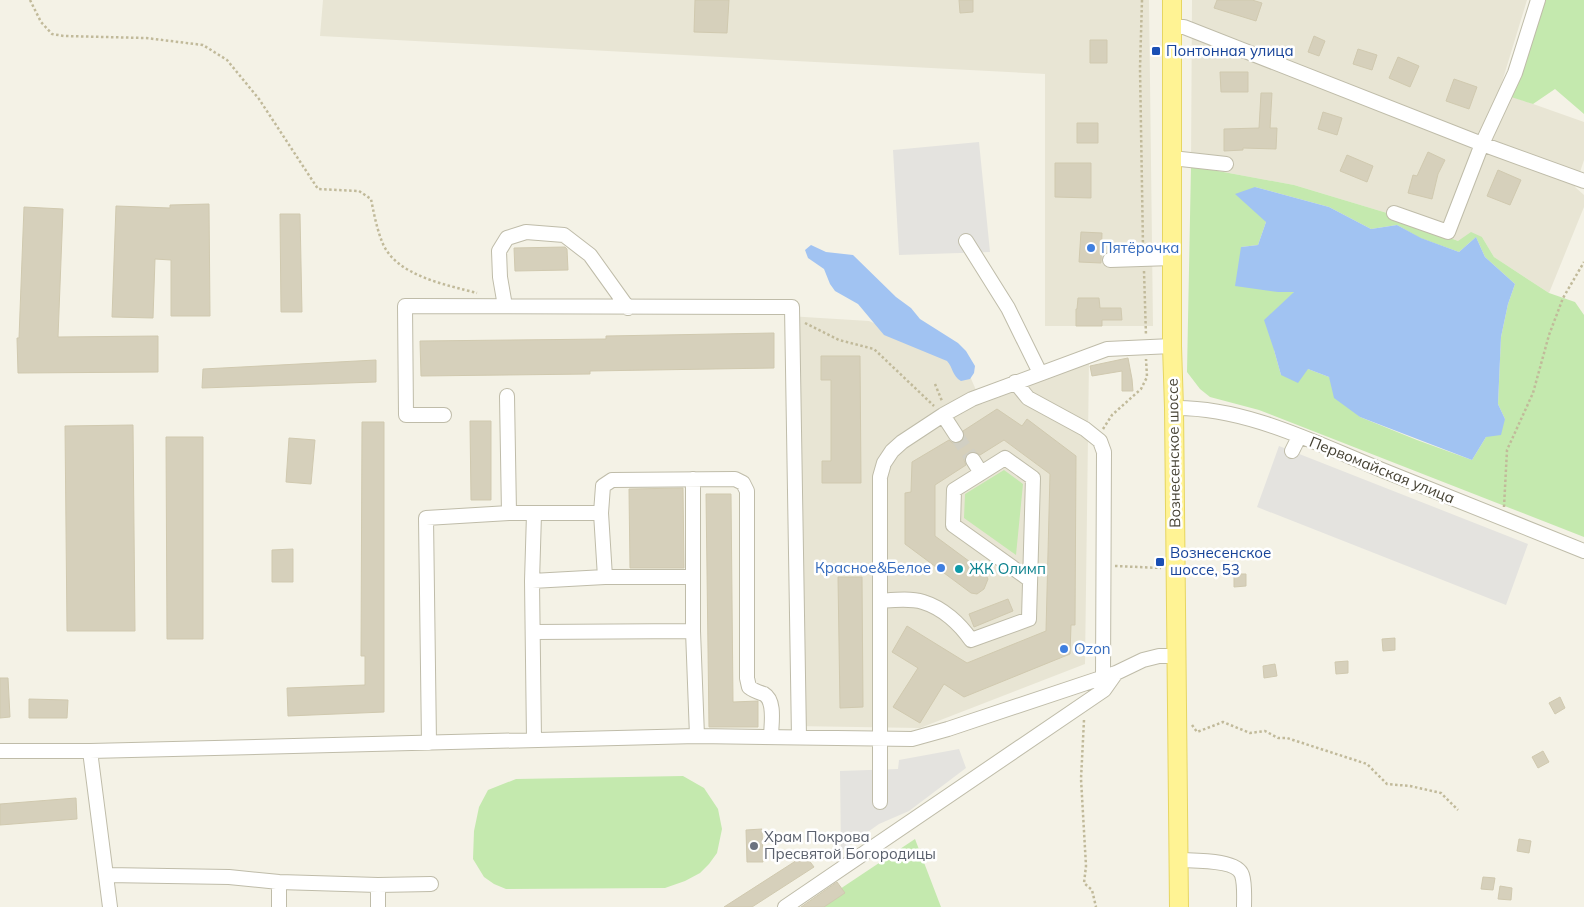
<svg xmlns="http://www.w3.org/2000/svg" width="1584" height="907" font-family="Mulish,sans-serif">
<style>
.residential{fill:#e8e5d4}
.green{fill:#c4e9ae;fill-rule:evenodd}
.parking{fill:#e4e3df}
.water{fill:#a1c3f2}
.building{fill:#d6d0bb;stroke:#d0c9af}
.lines{fill:none;stroke-linecap:round;stroke-linejoin:round}
.minor-tunnel{stroke:#d1cfc3;stroke-width:14;stroke-dasharray:14 7;stroke-linecap:butt}
.minor-casing{stroke:#bfbca9;stroke-width:16}
.major-casing{stroke:#e7d661;stroke-width:20}
.path{stroke:#c1ba9a;stroke-width:2.5;stroke-dasharray:2.5 2.5;stroke-linecap:butt}
.minor{stroke:#fff;stroke-width:14}
.major{stroke:#fff394;stroke-width:18}
.transit-dot{fill:#1a4fb4;stroke:#fff;stroke-width:2}
.shop-dot{fill:#3f7fe0;stroke:#fff;stroke-width:2}
.culture-dot{fill:#0f9aa8;stroke:#fff;stroke-width:2}
.worship-dot{fill:#6b7280;stroke:#fff;stroke-width:2}
.labels{text-anchor:middle;stroke-width:5;stroke-linejoin:round;paint-order:stroke}
.transit-label{font-size:15px;fill:#164399;stroke:#fff;text-anchor:start}
.shop-label{font-size:15px;fill:#366cbe;stroke:#fff;text-anchor:start}
.street-label{font-size:15px;fill:#474335;stroke:#fff}
.culture-label{font-size:15px;fill:#0d838f;stroke:#fff;text-anchor:start}
.worship-label{font-size:15px;fill:#5b616d;stroke:#fff;text-anchor:start}
</style>
<rect width="100%" height="100%" fill="#f4f2e6"/>
<path class="residential" d="M323,0H1149L1153,326H1045V74L320,36Z
M1192,0H1527L1499,92L1584,122V160L1575,187L1584,195V207L1549,293L1494,257L1482,237L1458,241L1387,213L1294,185L1191,166Z
M788,316L869,321L951,356L969,374L982,404L1089,361L1085,664L920,728L793,726Z"/>
<path class="green" d="M1546,0H1584V114L1555,89L1533,104L1511,97Z
M1191,166L1294,185L1387,213L1458,241L1471,232L1482,237L1494,257L1549,293L1575,302L1584,315V537L1259,410L1210,397L1200,389L1187,372ZM1255,187L1329,207L1371,229L1397,225L1420,238L1459,252L1476,237L1485,257L1515,284L1508,304L1501,337L1498,404L1505,419L1486,437L1472,460L1417,440L1360,417L1329,377L1308,369L1281,375L1274,350L1294,292H1278L1241,247L1258,245L1266,222Z
M1004,470L1023,484L1016,555L964,518L965,494Z
M683,776L704,788L718,809L722,829L717,853L709,864L700,873L685,881L665,888L506,889L494,884L484,877L473,859L474,831L479,807L488,790L516,779Z
M915,839L941,907H813Z"/>
<path class="parking" d="M979,142L990,252L899,255L893,150Z
M1279,446L1528,544L1506,605L1257,507Z
M959,749L966,768L909,811L879,824L841,851L840,771L898,769L899,760Z"/>
<path class="water" d="M1255,187L1329,207L1371,229L1397,225L1421,238L1459,252L1476,237L1485,257L1515,284L1508,304L1501,337L1498,404L1505,419L1501,435L1486,437L1472,460L1360,417L1334,398L1329,377L1308,369L1298,383L1281,375L1274,350L1264,320L1294,292H1278L1235,286L1241,247L1258,245L1266,222L1235,194Z
M811,245L826,252L853,255L896,297L911,308L920,319L958,343L966,351L975,366L974,373L970,379L961,381C952,376 953,367 947,361L884,335L858,304L835,291L830,284L824,269L808,258L805,250Z"/>
<path class="building" d="M695,0H729L727,33L694,32Z
M959,0H973V12L960,13Z
M1217,0H1252L1262,3L1256,21L1214,8Z
M1314,36L1325,41L1319,56L1308,52Z
M1090,40H1107V63H1090Z
M1358,49L1377,55L1372,70L1353,64Z
M1398,57L1419,66L1410,87L1389,78Z
M1220,72H1248V92H1221Z
M1454,79L1477,87L1469,109L1446,101Z
M1261,93H1272L1270,128H1277L1276,149L1243,148V150L1224,151V129L1259,128Z
M1323,112L1342,118L1337,135L1318,129Z
M1077,123H1098V143H1077Z
M1428,152L1445,160L1438,174L1432,199L1408,193L1413,175L1417,176Z
M1347,155L1373,166L1367,182L1340,171Z
M1055,163H1091V198L1055,197Z
M1498,170L1521,180L1510,205L1487,196Z
M209,204L210,316H171V260L155,259L153,318L112,317L116,206L170,208V205Z
M24,207L63,209L58,337L158,336V372L18,373L17,338H19Z
M280,214H300L302,312H281Z
M1081,232L1102,233L1101,263L1079,262Z
M565,247L567,249L568,270L515,271L514,248Z
M1078,298H1099L1100,308H1121L1122,320H1102V326H1076V309H1077Z
M774,333V368L590,371V374L421,376L420,341L606,339V336Z
M821,356H860L861,483H822V461H831V380H821Z
M1123,359L1128,358L1132,379L1133,391H1122V371L1092,376L1090,366Z
M376,360V382L202,388L203,369Z
M997,409L1022,426L1027,419L1076,456L1075,625H1071L1070,654L964,697L944,684L920,723L893,707L918,668L892,652L907,626L967,663L1046,631L1050,474L1004,440L980,455L973,451L968,453L964,460L966,465L935,485V536L985,573L988,579L984,589L977,594L971,593L905,544V493L911,492L912,462L949,440L952,443H960L964,439L963,431Z
M470,421H491V500H471Z
M362,422H384V712L288,716L287,688L365,685V656H361Z
M133,425L135,631H67L65,426Z
M166,437H203V639H167Z
M289,438L315,440L311,484L286,482Z
M683,488L684,568H630L629,489Z
M706,494H731L733,702L758,701V727H709Z
M293,549V582H272V550Z
M1234,574H1246V586L1234,587Z
M838,577H862L863,707L840,708Z
M1008,599L1013,611L974,627L969,614Z
M1395,638V650L1383,651L1382,639Z
M1348,661V673L1336,674L1335,662Z
M1275,664L1277,676L1264,678L1263,666Z
M0,678H8L10,717L0,718Z
M1560,697L1565,708L1555,714L1549,703Z
M29,699L68,700L67,718H29Z
M1543,751L1549,762L1538,768L1532,757Z
M76,798L77,819L0,825V804Z
M762,829L763,862H747L746,830Z
M1519,839L1531,841L1529,853L1517,851Z
M805,855L814,867L752,907H724Z
M1483,877L1495,878L1493,890L1481,889Z
M837,882L845,893L824,907H801Z
M1500,886L1512,888L1511,900L1498,899Z"/>
<g class="lines">
<path class="minor-tunnel" d="M956,435L973,460"/>
<g class="minor-casing">
<path id="minor" d="M1173,27H1184L1482,144L1584,181
M1172,158L1226,164
M1394,213L1448,232L1482,144L1515,73L1538,0
M966,241L1008,308L1040,373
M1110,260L1172,258
M505,306L500,277L499,251L507,238L526,232L564,235L590,255L628,308
M1015,382L1028,398L1085,429L1100,441L1104,452L1103,677
M507,396L509,513
M1174,408C1245,407 1313,442 1377,468C1446,496 1515,524 1584,551
M444,415H406L405,306L792,307L799,737
M943,415L956,435
M1292,451L1299,437
M973,460L981,473
M693,479V631L697,736
M534,514L532,581L534,740
M605,577L601,513L603,486L612,480L735,479L743,483L747,491V678L749,687C754,691 758,692 764,694C776,701 771,725 771,737
M532,581L605,577H693
M880,601C894,600 910,598 923,602C943,608 960,624 971,640L1029,619L1033,478L1005,458L954,490L953,525L1030,580
M534,632L693,631
M429,743L426,518L509,513H601
M0,751H90L697,736L912,739L948,729L1116,673L1143,660L1159,656H1177
M90,751L110,907
M880,802V477L884,463L892,451L902,442L943,415L972,399L1107,349L1172,346
M1179,860C1193,861 1237,859 1242,875C1245,884 1244,897 1244,907
M107,875L229,877L279,882L378,885L431,884
M378,885V907
M279,907V882
M785,907L1104,690L1116,673"/>
</g>
<g class="major-casing">
<path id="major" d="M1172,0V346L1174,408L1179,907"/>
</g>
<path class="path" d="M30,0L41,22L52,34L64,36L146,38L203,45L227,60L259,99L318,189L359,191L371,199C374,214 377,230 383,244C397,276 447,285 477,293
M1142,0L1140,68L1143,246
M1144,271L1146,336
M805,323L839,340L874,349L934,406
M935,384L942,401
M1103,429L1112,415L1141,389L1147,377L1146,359
M1504,507L1507,450L1533,393L1549,335L1563,298L1584,262
M1115,566L1161,568
M1084,720L1081,779L1086,866L1084,883L1092,890L1096,907
M1192,725L1197,732L1223,722L1250,733L1265,731L1278,738H1287L1367,764L1387,784L1410,786L1441,793L1458,810"/>
<use href="#minor" class="minor"/>
<use href="#major" class="major"/>
</g>
<g class="transit-dot">
<rect x="1151" y="46" width="10" height="10" rx="2.5"/>
<rect x="1155" y="557" width="10" height="10" rx="2.5"/>
</g>
<g class="shop-dot">
<circle cx="1091" cy="248" r="5"/>
<circle cx="941" cy="568" r="5"/>
<circle cx="1064" cy="649" r="5"/>
</g>
<circle class="culture-dot" cx="959" cy="569" r="5"/>
<circle class="worship-dot" cx="754" cy="846" r="5"/>
<g class="labels">
<g class="transit-label">
<text x="1166" y="56">Понтонная улица</text>
<text x="1170" y="558">Вознесенское<tspan x="1170" dy="17">шоссе, 53</tspan></text>
</g>
<g class="shop-label">
<text x="1101" y="253">Пятёрочка</text>
<text x="931" y="573" text-anchor="end">Красное&amp;Белое</text>
<text x="1074" y="654">Ozon</text>
</g>
<g class="street-label">
<text transform="translate(1174 453) rotate(-91)" y="5">Вознесенское шоссе</text>
<text transform="translate(1382 470) rotate(22)" y="5">Первомайская улица</text>
</g>
<g class="culture-label">
<text x="969" y="574">ЖК Олимп</text>
</g>
<g class="worship-label">
<text x="764" y="842">Храм Покрова<tspan x="764" dy="17">Пресвятой Богородицы</tspan></text>
</g>
</g>
</svg>
